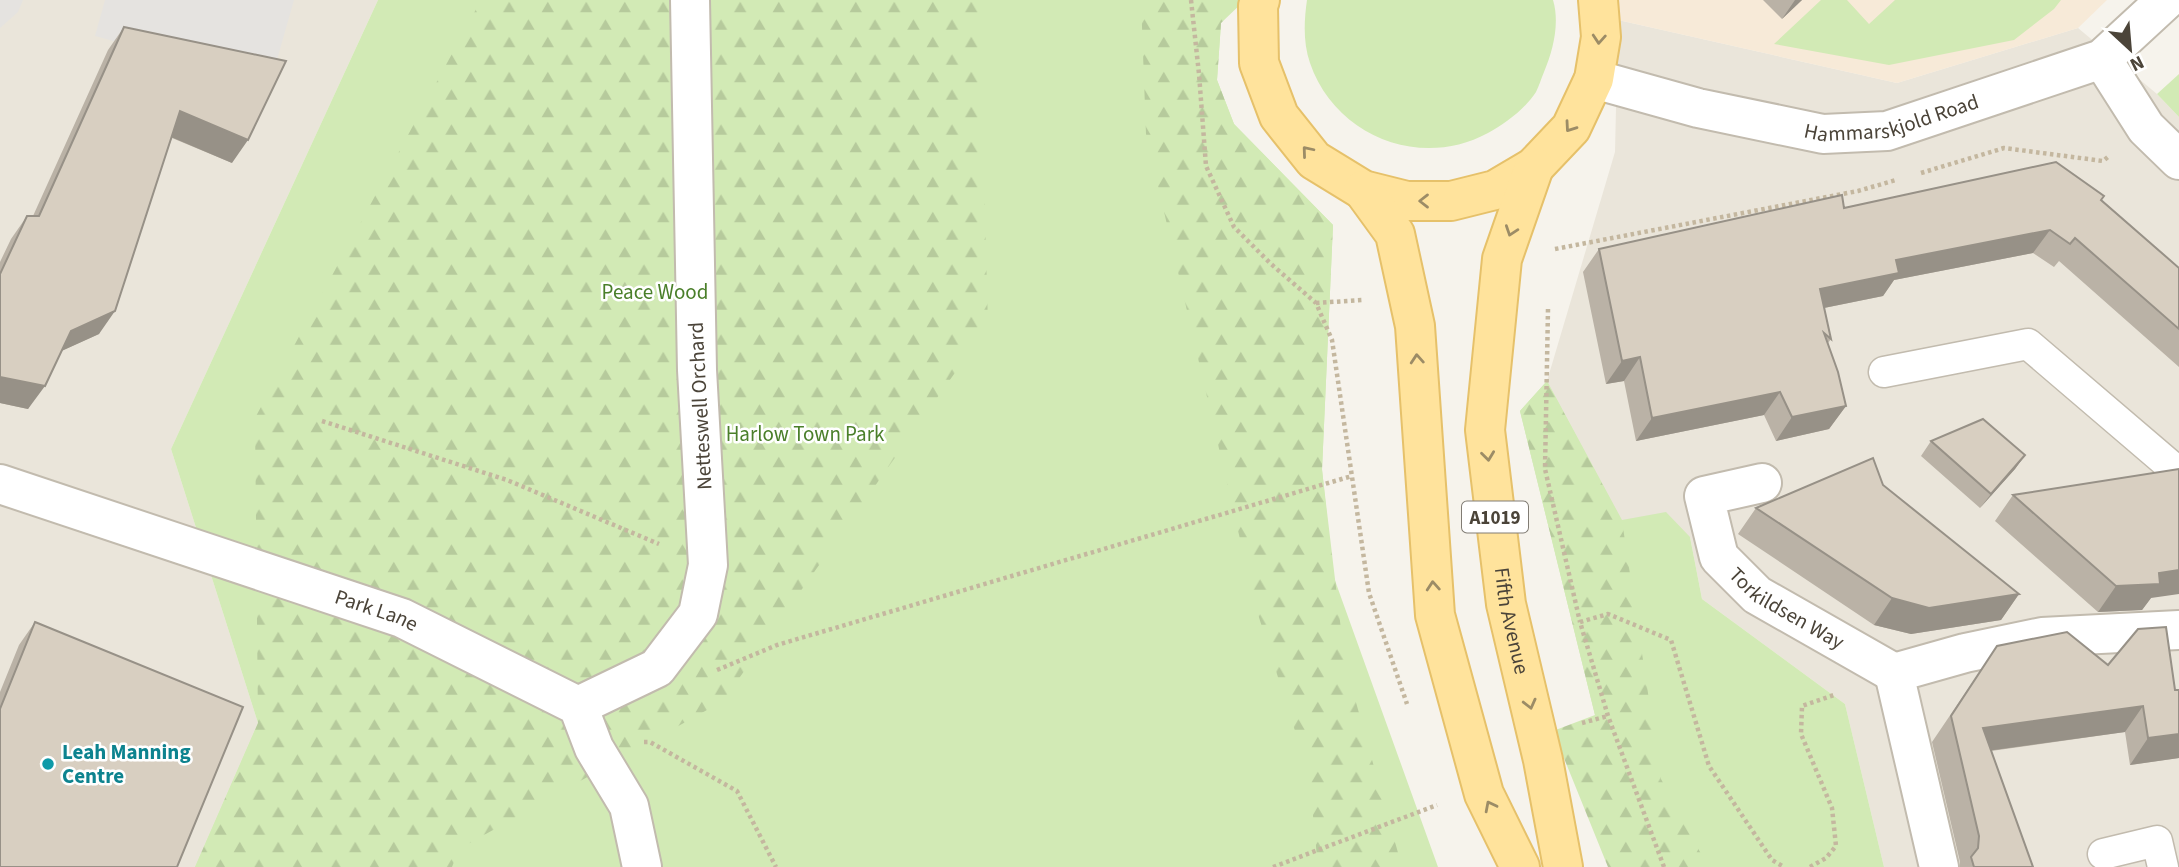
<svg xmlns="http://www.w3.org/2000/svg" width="2179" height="867" font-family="'Source Sans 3',sans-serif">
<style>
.residential{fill:#eae5da}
.commercial{fill:#f7ead8}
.green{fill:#d2eab5}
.forest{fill:url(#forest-firs)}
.parking{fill:#e5e3e0}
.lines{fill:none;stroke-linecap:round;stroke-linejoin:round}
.lane-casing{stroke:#c2bbae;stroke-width:33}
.street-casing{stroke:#c2bbae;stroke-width:42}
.primary-casing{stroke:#e6c16a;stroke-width:42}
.path{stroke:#c4b79f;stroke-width:4.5;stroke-dasharray:3.5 3.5;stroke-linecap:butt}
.lane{stroke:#fff;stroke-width:30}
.street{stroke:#fff;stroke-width:38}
.primary{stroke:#ffe39c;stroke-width:38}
.wall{fill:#bab2a6}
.shaded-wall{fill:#979187}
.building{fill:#d8cfc1;stroke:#979187;stroke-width:2}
.oneway{stroke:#9c8c66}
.culture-dot{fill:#0f9aa8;stroke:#fff;stroke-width:2.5}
.labels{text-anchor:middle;stroke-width:5;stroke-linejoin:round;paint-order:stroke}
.shield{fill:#fff;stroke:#817c74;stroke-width:2}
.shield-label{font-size:19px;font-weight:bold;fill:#4b4439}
.street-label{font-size:21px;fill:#4b4439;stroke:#fff}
.park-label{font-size:21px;fill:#4a7f2a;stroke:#fff}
.culture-label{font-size:21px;font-weight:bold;fill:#0d838f;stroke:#fff;text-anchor:start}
</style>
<defs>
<pattern id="forest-firs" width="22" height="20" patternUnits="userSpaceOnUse" patternTransform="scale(1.75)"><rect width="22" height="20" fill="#d2eab5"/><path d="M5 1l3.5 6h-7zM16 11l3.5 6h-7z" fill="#b6ca9c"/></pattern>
</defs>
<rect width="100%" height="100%" fill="#f6f3ec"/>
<path class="residential" d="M0,0H378L171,449L258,723L195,867H0Z
M1618,20L1897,83L2078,28L2157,94L2179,117V867H1884L1845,704L1702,599L1690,537L1622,521L1547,381L1615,152Z"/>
<path class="commercial" d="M1602,0H2107L2078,28L1897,83L1618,20Z"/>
<path class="green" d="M378,0H1239L1221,23L1217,80L1234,124L1333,225L1322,469L1333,575L1438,867H195L258,723L171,449Z
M1307,0H1553C1560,23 1553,51 1544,72C1541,79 1539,86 1536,92C1525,109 1505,124 1488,133C1420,170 1335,136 1310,63C1303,43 1304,21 1307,0Z
M1821,0H1847L1869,24L1895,0H2061L2054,9L2014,40L1889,65L1774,44Z
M2179,74V117L2157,94Z
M1547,381L1622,520L1666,512L1690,537L1702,599L1845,704L1884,867H1608L1595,715L1520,411Z"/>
<path class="forest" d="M481,0H979L988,326L723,701L459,849L452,867H195L258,723L255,418Z
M1141,0H1245L1221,23L1217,80L1234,124L1333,225L1322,470L1345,663L1402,867H1318L1309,775L1256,608L1146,134Z
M1547,381L1622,521L1661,779L1708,867H1608L1553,731L1595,715L1520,411Z"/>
<path class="parking" d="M0,0H23L18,12L0,28Z
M105,0H294L270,84L95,36Z"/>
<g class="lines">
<g class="lane-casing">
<path id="lane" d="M1884,372L2028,344L2179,473
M2103,854L2157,841L2163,867"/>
</g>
<g class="street-casing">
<g id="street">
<path d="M2102,59L2146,128L2179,160"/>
<path id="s1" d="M1594,79L1698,108L1823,134L1887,131L2102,59L2166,0"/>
<path id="s2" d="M1762,483L1704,496L1719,557L1757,595L1894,673"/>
<path id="s3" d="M0,484L402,618L578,706L594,748L629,806L642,867"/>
<path d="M578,706L657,668L698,614L708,565L697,370L690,0"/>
<path d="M1939,867L1894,673L1965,653L2042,637L2179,630"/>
</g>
</g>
<g class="primary-casing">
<g id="primary">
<path d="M1260,0L1258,6L1259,63L1279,116L1314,160L1363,190L1407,201H1451L1495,190L1534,167L1571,128L1594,79L1601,37L1598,0"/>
<path id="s4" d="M1534,167L1502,259L1485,430L1506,604L1543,760L1563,867"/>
<path d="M1363,190L1395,234L1415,326L1435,615L1484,794L1520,867"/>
</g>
</g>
<path class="path" d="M1191,0L1199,74L1206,166L1234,227L1271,264L1316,303L1332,340L1369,593L1407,704
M1921,173L2004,148L2103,161L2109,156
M1555,249L1858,191L1896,180
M1316,303L1362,300
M1548,309L1545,469L1580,622
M322,421L507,480L659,544
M717,670L777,645L1352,476
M1582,723L1608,716
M644,742H650L737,791L776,867
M1273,867L1437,805
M1664,867L1608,716L1580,622L1608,614L1671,640L1709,766L1772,860L1784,867
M1810,867L1826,858L1836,846L1832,808L1801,734L1802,706L1834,695"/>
<use href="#lane" class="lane"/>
<use href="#street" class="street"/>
<use href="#primary" class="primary"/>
</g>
<path class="wall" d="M1763,0H1802L1782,19Z
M124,27L232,163L172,138L99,334L61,351L28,409L0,403V262L11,239L27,216H33L108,50Z
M2101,200L2179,268V367L2059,261L2054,267L2033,253L1894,280L1883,296L1824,308L1831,339L1828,343L1846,406L1829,429L1776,441L1764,415L1636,441L1624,381L1606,384L1583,272L1599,249L1844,208Z
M1931,441L2025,455L2015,469L1980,508L1921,456Z
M1883,485L2019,594L2001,620L1911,634L1874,625L1738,534L1756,508Z
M2013,495L2151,598L2142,610L2098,612L1995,521Z
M35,622L0,867V692L19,645Z
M1997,646L2108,665L2175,690H2179V758L2130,765L2125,732L1991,751L2033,867H1960V862L1932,742Z"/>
<path class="shaded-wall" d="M1795,0H1802L1782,19Z
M180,111L248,140L232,163L164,134Z
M2050,230L2033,253L1894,280L1883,296L1804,312L1820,289L1896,260Z
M115,311L99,334L55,354L71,331Z
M1640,357L1624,381L1606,384L1622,361Z
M0,377L45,386L28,409L0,403Z
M1780,392L1764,415L1636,441L1652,418Z
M1846,406L1829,429L1776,441L1792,417Z
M2025,455L2015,469L1980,508L1991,494Z
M2179,570V594L2151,598L2142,610L2098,612L2116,586L2159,573Z
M2019,594L2001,620L1911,634L1874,625L1892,598Z
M2143,706L2125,732L1965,754L1983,728Z
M2179,734V758L2130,765L2148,738Z"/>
<path class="building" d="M124,27L286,61L248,140L180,111L115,311L71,331L45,386L0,377V274L27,216H39Z
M2056,162L2104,196L2101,200L2179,268V329L2075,238L2070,244L2050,230L1896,260L1899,273L1820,289L1831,339L1824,333L1838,372L1846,406L1792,417L1780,392L1652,418L1640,357L1622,361L1599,249L1842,195L1844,208Z
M1983,419L2025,455L1991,494L1931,441Z
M1873,458L1883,485L2019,594L1929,608L1892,598L1756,508Z
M2179,469V570L2159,573L2160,584L2116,586L2013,495Z
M35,622L243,707L177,867H0V709Z
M2166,627L2175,690H2179V734L2148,738L2143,706L1983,728L2033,867H1974L1971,857L1978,848L1979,836L1951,716L1997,646L2067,632L2108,665L2138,629Z"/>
<defs><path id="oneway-chevron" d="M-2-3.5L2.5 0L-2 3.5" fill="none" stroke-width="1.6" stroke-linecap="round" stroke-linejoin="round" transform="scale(1.75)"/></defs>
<g class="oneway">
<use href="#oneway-chevron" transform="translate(1599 39) rotate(94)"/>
<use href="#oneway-chevron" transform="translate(1570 127) rotate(125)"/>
<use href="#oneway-chevron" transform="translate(1307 151) rotate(-130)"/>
<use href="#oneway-chevron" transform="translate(1424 201) rotate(180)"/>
<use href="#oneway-chevron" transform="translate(1511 231) rotate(109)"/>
<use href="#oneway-chevron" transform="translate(1417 359) rotate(-94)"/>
<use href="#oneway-chevron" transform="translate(1488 456) rotate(83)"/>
<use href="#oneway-chevron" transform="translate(1433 586) rotate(-94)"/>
<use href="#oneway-chevron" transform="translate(1530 704) rotate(76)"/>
<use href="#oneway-chevron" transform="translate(1490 806) rotate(-117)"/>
</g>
<circle class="culture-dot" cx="48" cy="764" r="7"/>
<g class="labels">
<rect class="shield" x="1462" y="501.5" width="66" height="31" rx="5"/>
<g class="shield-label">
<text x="1495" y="524">A1019</text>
</g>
<g class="street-label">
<text dy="7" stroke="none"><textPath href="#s1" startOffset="306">Hammarskjold Road</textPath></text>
<text transform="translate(700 406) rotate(-93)" y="7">Netteswell Orchard</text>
<text dy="7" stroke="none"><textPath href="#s2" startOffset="208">Torkildsen Way</textPath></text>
<text dy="7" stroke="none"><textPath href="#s3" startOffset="397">Park Lane</textPath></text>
<text dy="7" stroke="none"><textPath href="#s4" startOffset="462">Fifth Avenue</textPath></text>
</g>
<g class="park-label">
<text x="655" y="299">Peace Wood</text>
<text x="805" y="441">Harlow Town Park</text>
</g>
<g class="culture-label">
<text x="62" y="759">Leah Manning<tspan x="62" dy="24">Centre</tspan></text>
</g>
</g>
<g transform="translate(2130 49) rotate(154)" stroke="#ffffff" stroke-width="5" paint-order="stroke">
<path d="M0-5L12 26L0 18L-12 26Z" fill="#4b4439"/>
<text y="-10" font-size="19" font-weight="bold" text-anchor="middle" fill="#4b4439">N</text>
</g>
</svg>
